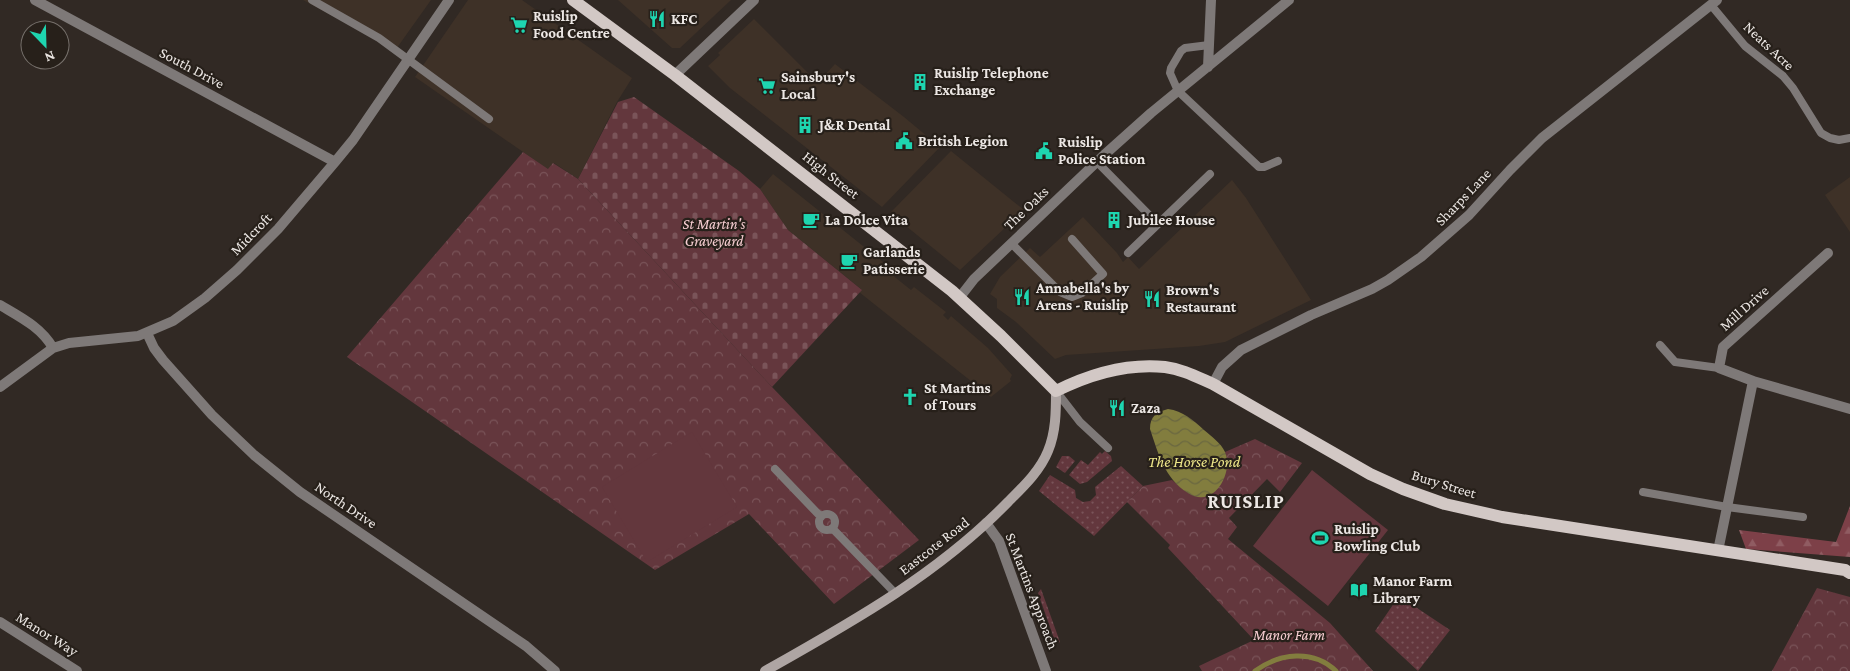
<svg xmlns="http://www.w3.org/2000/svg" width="1850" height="671" font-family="'Crimson Pro',serif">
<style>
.built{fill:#3e3127}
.grass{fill:url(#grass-dots)}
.forest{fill:url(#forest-firs)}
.cemetery{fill:url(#cemetery-stones)}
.park{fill:url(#park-crowns)}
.pitch{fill:#63373d}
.water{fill:url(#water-waves)}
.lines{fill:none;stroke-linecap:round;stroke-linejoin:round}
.stream{stroke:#827d3e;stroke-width:5}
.service{stroke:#7e7978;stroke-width:8}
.minor{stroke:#7e7978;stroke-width:10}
.secondary{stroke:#aea5a3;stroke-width:10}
.primary{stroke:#d2c8c5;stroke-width:12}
.labels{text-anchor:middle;stroke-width:4.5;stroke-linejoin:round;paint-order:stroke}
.poi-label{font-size:15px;font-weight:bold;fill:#ece7e4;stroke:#27201a;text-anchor:start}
.street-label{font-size:15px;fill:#ece7e4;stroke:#27201a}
.park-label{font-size:15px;font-style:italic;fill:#f7ced2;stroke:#27201a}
.water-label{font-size:16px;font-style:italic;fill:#ede689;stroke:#27201a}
.district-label{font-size:20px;font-weight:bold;letter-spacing:1px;fill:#ece7e4;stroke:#27201a}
</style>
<defs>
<pattern id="grass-dots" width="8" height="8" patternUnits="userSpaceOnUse" patternTransform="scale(1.25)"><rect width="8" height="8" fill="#63373d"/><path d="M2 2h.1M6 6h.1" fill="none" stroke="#7a5459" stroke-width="1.8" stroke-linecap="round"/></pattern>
<pattern id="forest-firs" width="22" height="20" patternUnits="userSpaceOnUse" patternTransform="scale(1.25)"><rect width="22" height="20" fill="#7d4048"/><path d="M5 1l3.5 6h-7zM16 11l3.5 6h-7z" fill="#905c62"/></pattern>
<pattern id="cemetery-stones" width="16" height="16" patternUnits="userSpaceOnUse" patternTransform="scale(1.25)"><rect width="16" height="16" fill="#63373d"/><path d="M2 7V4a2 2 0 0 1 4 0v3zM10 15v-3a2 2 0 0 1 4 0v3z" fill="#7a5459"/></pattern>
<pattern id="park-crowns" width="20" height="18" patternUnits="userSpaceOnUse" patternTransform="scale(1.25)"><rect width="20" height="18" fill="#63373d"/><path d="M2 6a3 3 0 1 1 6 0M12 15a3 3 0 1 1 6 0" fill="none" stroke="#7a5459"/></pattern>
<pattern id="water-waves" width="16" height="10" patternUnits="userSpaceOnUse" patternTransform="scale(1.25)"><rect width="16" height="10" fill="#827d3e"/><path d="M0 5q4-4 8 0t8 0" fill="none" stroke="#6a6740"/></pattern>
</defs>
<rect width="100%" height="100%" fill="#312924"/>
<path class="built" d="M303,0H431L394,52L379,41Z
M468,0H522L632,78L617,102L578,179L554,163L549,170L415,77Z
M618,0H731L680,48H672Z
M754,19L814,79L822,78L835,64L904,117L940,147L882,207L730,88L708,66L720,55L718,53Z
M951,151L1024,210L960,270L890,213Z
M773,174L883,262L881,266L911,290L914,287L946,312L943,315L948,320L951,316L988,348L1012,375L1010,379L1011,381L991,397L859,292L861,289L788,230L760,189Z
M1850,177V232L1825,195Z
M1232,180L1246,198L1311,300L1225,342L1199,346L1066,355L1055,359L1016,322L997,308V299L990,294L1000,277L1030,248L1040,257L1083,217L1117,253L1123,262L1128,257L1139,269Z"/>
<path class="grass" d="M1105,451L1111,456L1112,461L1087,482L1080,484L1069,475L1081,460L1088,465L1100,452L1102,454Z
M1062,456H1069L1075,461L1065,473L1056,467Z
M1121,466L1143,486L1094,536L1039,491L1050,475L1075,490L1076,498L1083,502L1090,501L1096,495L1095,487Z
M1041,589L1060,642L1056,644L1038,593Z
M1399,596L1450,630L1418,671L1375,631Z
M1036,603L1051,643L1046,645L1031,605Z"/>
<path class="forest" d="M1850,506V557L1746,549L1739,530L1836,542Z"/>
<path class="cemetery" d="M634,97L739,171L760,189L788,230L862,290L772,387L578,179L618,102Z"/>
<path class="park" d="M523,152L548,169L553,163L578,179L772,387L919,540L834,604L749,514L655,570L347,357Z
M1255,439L1302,463L1280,492L1267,479L1229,518L1237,527L1228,539L1330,623L1373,671H1202L1199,666L1254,640L1168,548L1170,545L1127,502L1143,486L1172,480L1188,493L1226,459L1225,452Z
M1817,588L1850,597V671H1772Z"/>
<path class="pitch" d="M692,432L737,507L647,562L602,487Z
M1312,470L1388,530L1328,606L1253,546Z"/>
<path class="water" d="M1168,409C1183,411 1193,420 1204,430C1211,436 1221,443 1225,452C1234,472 1214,510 1188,493C1165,479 1158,453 1150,429C1150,416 1157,412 1168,409Z"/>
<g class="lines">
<path class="stream" d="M1255,671C1280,653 1313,649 1336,671"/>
<path class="service" d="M312,0L379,38L489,119
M1711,5L1745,46L1783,76L1793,88L1821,133L1830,138L1839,140L1850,138
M1209,45L1185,48L1181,51L1171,68L1170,73L1178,91L1259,167H1264L1278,161
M1097,162L1158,224
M1011,243L1060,292L1072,297L1082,293L1103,274L1072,239
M1128,253L1210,174
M1660,345L1675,362L1719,368
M1056,391L1080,422L1108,448
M775,469L821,517
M1643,492L1727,507L1803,517
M819 522a8 8 0 1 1 16 0a8 8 0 1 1-16 0Z
M832,528L896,594"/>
<path class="minor" d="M35,0L335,162
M1208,67L1211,0
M675,75L754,0
M960,297L974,279L1103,156L1151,113L1289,0
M0,305C20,317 41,327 53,348
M147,333L154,348L163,360L212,415L254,455L300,492L526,646L555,671
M1753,381L1850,409
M1213,384L1222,367L1241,350L1311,315L1372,289L1388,280L1421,257L1469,215L1510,170L1542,138L1717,0
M0,387L53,348L69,343L138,336L173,321L205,298L237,270L278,229L335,162L353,140L449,0
M986,523L999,541L1046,671
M1718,551L1753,381L1719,368L1723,347L1828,253
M0,622L77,671"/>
<path class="secondary" d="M765,671C852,622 938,574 1008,502C1023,487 1040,471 1048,451C1056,432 1056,411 1056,391"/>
<path class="primary" d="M573,0L675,75L952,291L1001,336L1056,391C1090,374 1127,363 1165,367C1182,369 1197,377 1213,384L1370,474L1403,489L1445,504L1502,517L1845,570L1850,573"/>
</g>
<defs>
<g id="restaurant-bare" transform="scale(1.35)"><path d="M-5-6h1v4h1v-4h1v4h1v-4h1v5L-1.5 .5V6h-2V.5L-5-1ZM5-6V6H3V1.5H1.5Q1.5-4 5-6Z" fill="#1ed5b0" stroke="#27201a" stroke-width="2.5" paint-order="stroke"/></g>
<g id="supermarket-bare" transform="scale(1.35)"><path d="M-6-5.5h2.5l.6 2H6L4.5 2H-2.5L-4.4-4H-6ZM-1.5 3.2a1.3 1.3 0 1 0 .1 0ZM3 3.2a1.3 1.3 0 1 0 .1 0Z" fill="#1ed5b0" stroke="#27201a" stroke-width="2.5" paint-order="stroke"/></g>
<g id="building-bare" transform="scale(1.35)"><path d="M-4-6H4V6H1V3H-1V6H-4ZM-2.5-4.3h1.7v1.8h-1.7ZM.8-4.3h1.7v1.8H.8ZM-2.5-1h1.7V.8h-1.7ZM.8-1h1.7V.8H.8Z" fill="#1ed5b0" stroke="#27201a" stroke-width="2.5" paint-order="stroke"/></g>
<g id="civic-bare" transform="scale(1.35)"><path d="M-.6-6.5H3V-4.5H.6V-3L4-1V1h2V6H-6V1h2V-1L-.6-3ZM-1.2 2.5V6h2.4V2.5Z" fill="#1ed5b0" stroke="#27201a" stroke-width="2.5" paint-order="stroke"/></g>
<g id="cafe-bare" transform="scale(1.35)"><path d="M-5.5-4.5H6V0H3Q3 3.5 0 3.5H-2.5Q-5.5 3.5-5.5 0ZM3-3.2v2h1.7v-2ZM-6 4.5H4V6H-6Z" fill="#1ed5b0" stroke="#27201a" stroke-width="2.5" paint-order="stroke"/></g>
<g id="church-bare" transform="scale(1.35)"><path d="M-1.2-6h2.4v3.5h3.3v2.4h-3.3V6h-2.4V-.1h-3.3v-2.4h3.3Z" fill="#1ed5b0" stroke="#27201a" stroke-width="2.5" paint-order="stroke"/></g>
<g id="stadium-bare" transform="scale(1.35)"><path d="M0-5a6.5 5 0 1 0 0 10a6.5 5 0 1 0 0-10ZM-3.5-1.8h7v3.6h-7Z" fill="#1ed5b0" stroke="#27201a" stroke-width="2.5" paint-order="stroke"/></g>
<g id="library-bare" transform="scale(1.35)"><path d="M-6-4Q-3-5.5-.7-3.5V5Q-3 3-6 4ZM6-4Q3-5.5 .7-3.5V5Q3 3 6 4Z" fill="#1ed5b0" stroke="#27201a" stroke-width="2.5" paint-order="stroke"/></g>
</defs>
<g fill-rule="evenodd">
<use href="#restaurant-bare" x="657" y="19"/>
<use href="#supermarket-bare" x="519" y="25"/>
<use href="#building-bare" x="920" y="82"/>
<use href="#supermarket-bare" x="767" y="86"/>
<use href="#building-bare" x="805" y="125"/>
<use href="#civic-bare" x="904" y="141"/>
<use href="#civic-bare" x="1044" y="151"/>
<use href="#cafe-bare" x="811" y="220"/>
<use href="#building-bare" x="1114" y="220"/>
<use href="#cafe-bare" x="849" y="261"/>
<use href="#restaurant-bare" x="1022" y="297"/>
<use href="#restaurant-bare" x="1152" y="299"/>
<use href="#church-bare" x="910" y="397"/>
<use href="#restaurant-bare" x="1117" y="408"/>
<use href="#stadium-bare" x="1320" y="538"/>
<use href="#library-bare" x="1359" y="590"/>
</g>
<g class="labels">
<g class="poi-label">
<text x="533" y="21">Ruislip<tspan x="533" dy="17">Food Centre</tspan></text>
<text x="671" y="24">KFC</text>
<text x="934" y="78">Ruislip Telephone<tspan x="934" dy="17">Exchange</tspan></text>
<text x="781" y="82">Sainsbury's<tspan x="781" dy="17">Local</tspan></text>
<text x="819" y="130">J&amp;R Dental</text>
<text x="918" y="146">British Legion</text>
<text x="1058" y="147">Ruislip<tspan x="1058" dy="17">Police Station</tspan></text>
<text x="825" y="225">La Dolce Vita</text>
<text x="1128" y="225">Jubilee House</text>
<text x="863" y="257">Garlands<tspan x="863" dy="17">Patisserie</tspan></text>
<text x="1036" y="293">Annabella's by<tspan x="1036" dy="17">Arens - Ruislip</tspan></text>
<text x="1166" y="295">Brown's<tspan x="1166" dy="17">Restaurant</tspan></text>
<text x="924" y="393">St Martins<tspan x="924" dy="17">of Tours</tspan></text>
<text x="1131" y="413">Zaza</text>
<text x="1334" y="534">Ruislip<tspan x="1334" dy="17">Bowling Club</tspan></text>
<text x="1373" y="586">Manor Farm<tspan x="1373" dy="17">Library</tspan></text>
</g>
<g class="street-label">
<text transform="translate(1769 46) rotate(43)" y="5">Neats Acre</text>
<text transform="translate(192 68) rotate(28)" y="5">South Drive</text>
<text transform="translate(831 175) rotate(38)" y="5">High Street</text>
<text transform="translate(1463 197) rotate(-46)" y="5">Sharps Lane</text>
<text transform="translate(1026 208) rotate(-44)" y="5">The Oaks</text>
<text transform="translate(251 234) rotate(-46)" y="5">Midcroft</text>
<text transform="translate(1744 308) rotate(-42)" y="5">Mill Drive</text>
<text transform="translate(1444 484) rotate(17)" y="5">Bury Street</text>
<text transform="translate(346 505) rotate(34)" y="5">North Drive</text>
<text transform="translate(934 546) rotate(-38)" y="5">Eastcote Road</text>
<text transform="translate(1032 591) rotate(69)" y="5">St Martins Approach</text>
<text transform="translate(47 634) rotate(32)" y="5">Manor Way</text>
</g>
<g class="park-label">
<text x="714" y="229">St Martin's<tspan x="714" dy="17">Graveyard</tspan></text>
<text x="1289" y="640">Manor Farm</text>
</g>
<g class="water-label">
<text x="1194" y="467">The Horse Pond</text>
</g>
<g class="district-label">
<text x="1246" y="508">RUISLIP</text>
</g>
</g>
<g transform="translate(45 45) rotate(157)"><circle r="24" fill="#27201a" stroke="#76706b"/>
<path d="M0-4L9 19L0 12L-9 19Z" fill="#1ed5b0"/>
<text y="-8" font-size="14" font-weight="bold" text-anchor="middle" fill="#ece7e4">N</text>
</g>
</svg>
